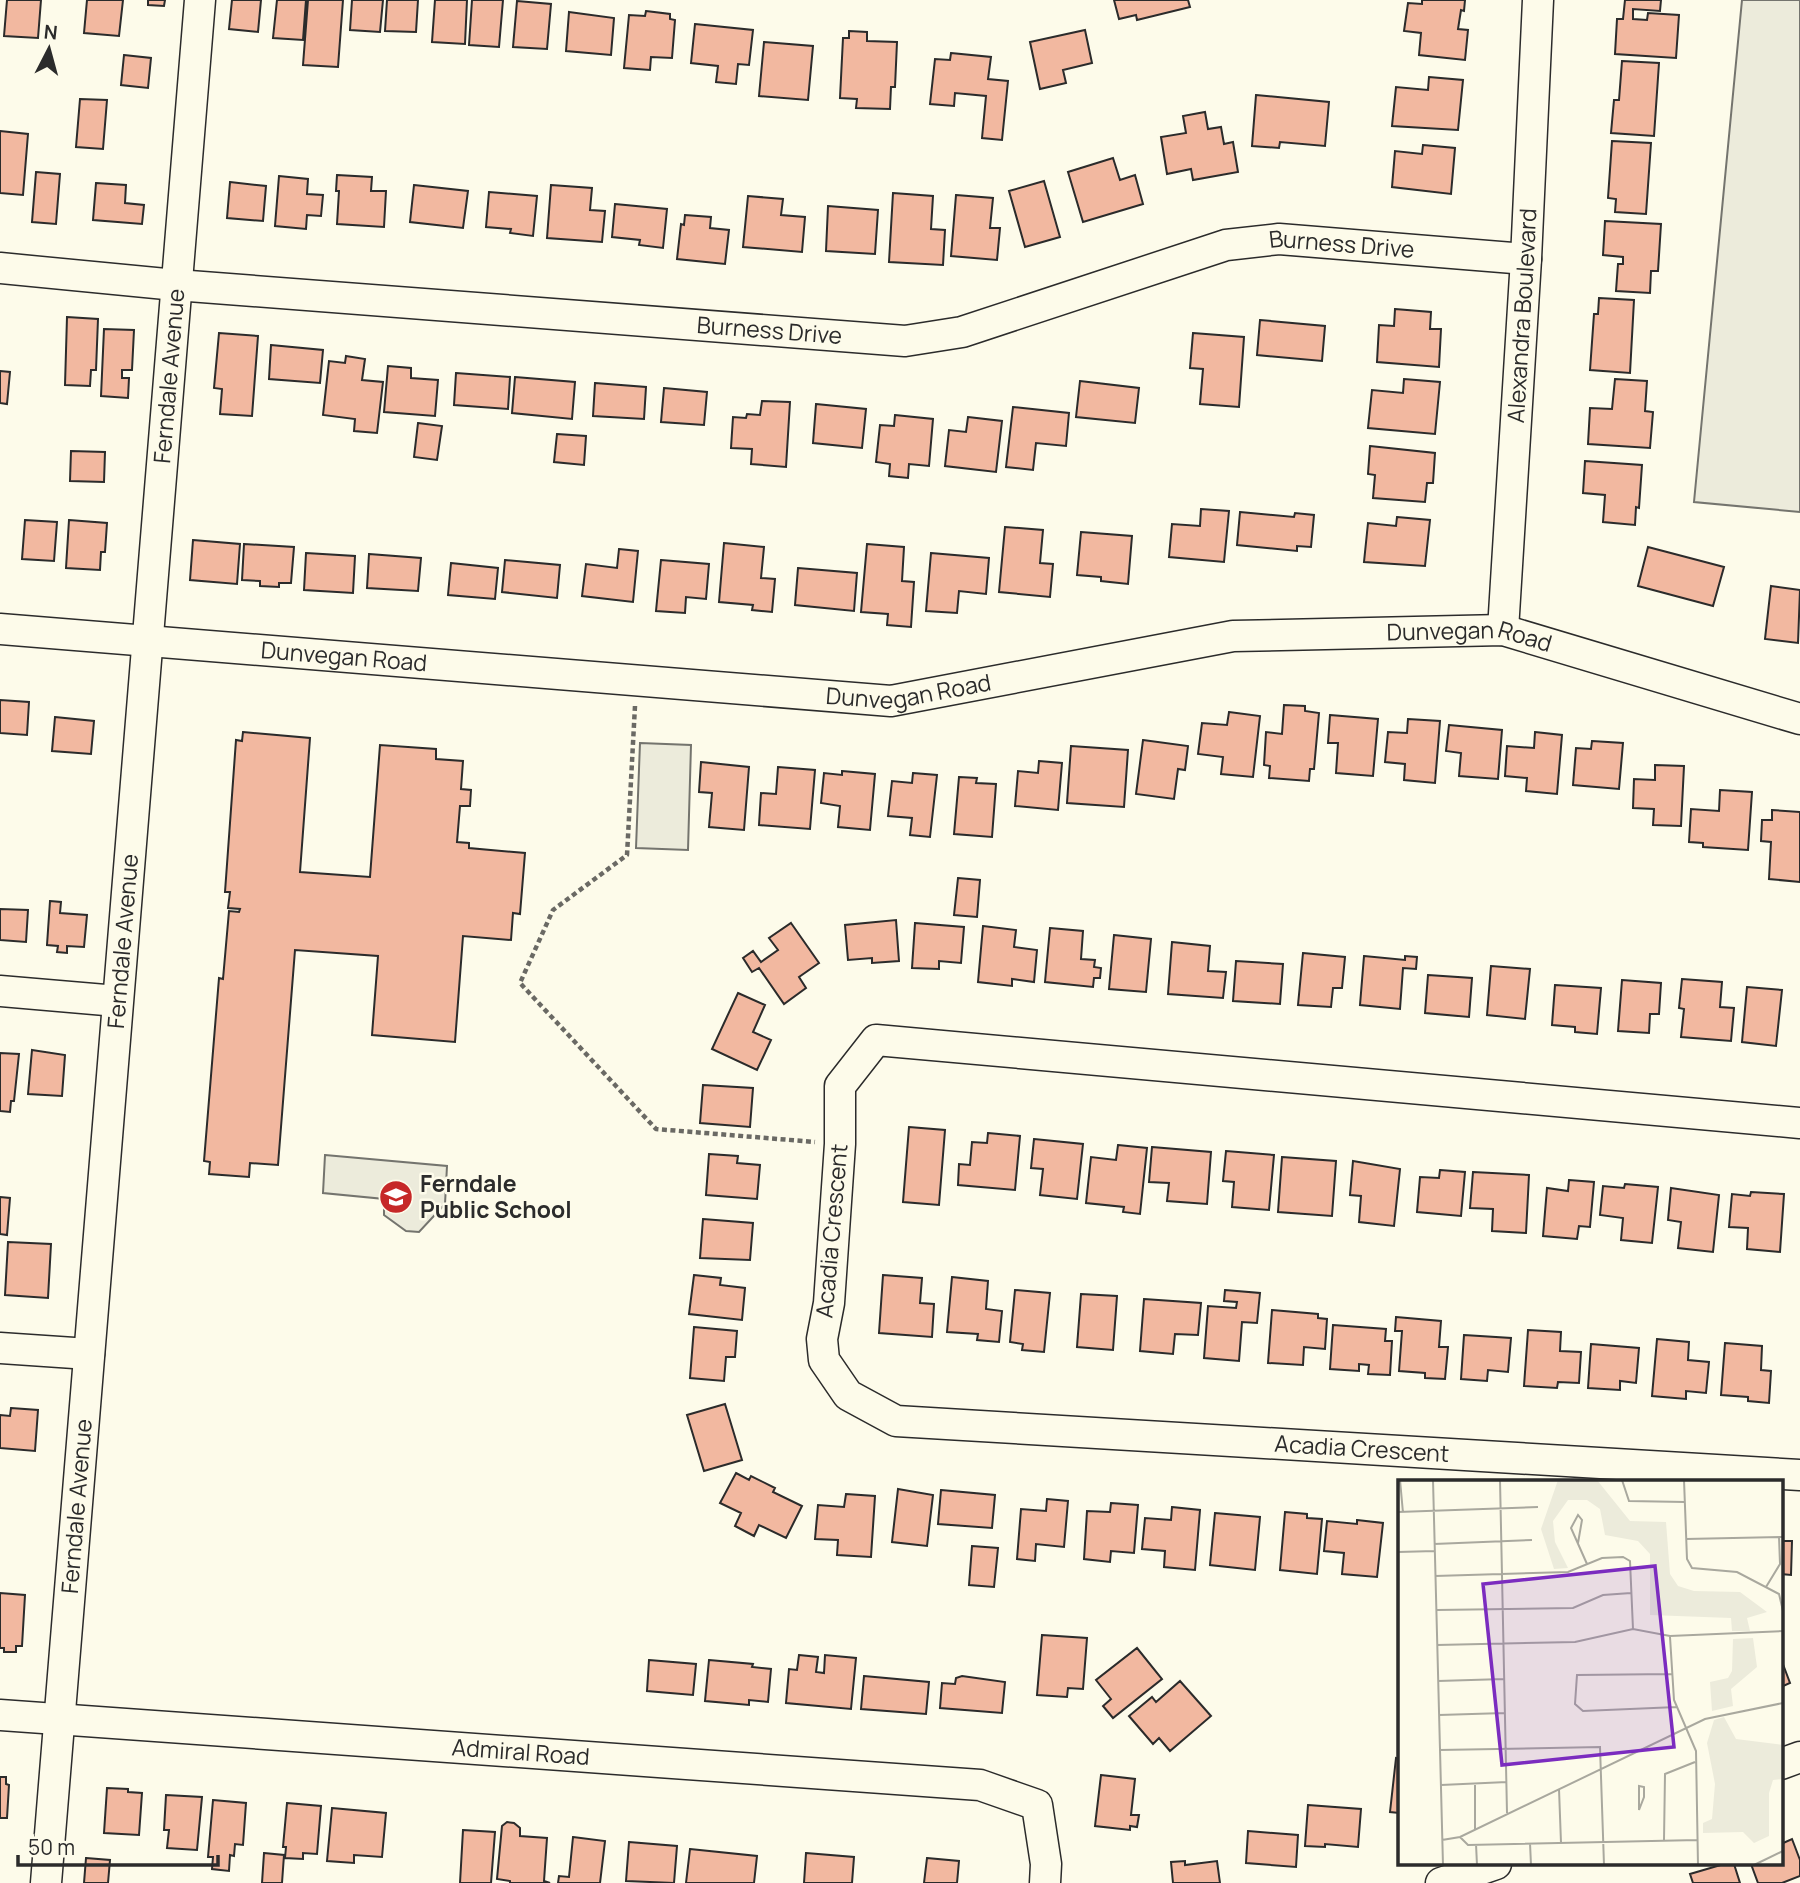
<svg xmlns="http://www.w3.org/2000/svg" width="1800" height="1883" font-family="Manrope,sans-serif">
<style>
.green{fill:#ecebdb;stroke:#74746e;stroke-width:2}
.building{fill:#f2b8a0;stroke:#2b2b2b;stroke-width:2}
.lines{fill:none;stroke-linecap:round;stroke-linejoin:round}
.minor-casing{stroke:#2b2b2b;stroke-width:33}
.path{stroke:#6a6964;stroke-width:4.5;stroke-dasharray:5 3.5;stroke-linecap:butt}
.minor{stroke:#fdfbea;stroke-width:30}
.labels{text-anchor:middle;stroke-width:5;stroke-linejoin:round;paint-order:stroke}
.street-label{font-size:23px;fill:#2b2b2b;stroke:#fdfbea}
.poi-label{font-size:23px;font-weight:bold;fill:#2b2b2b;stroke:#fdfbea;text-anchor:start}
.inset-road{fill:none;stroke:#a9a89e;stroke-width:2}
.view{fill:#7b2cbf;fill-opacity:0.15;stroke:#7b2cbf;stroke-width:3.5}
.inset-edge{fill:none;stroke:#2b2b2b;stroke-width:3.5}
</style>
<rect width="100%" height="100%" fill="#fdfbea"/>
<path class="green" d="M1742,0H1800V512L1694,502Z
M640,743L691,745L688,850L636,848Z
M325,1155L447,1166L445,1204L419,1232L406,1231L384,1215V1199L323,1193Z"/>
<path class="building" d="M7,0H41L38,38L4,36Z
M87,0H123L119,36L84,33Z
M148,0H165L164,6L148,5Z
M232,0H261L258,32L229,29Z
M277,0H306L303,40L273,38Z
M308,0H343L338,67L303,65Z
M352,0H383L380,32L350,30Z
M387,0H418L416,32L385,31Z
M435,0H467L465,44L432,42Z
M472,0H503L499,47L469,45Z
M1114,0H1188L1190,7L1137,20L1136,15L1119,19Z
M1422,0H1465L1464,11L1461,10L1458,29L1468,30L1465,60L1419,55L1421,33L1404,31L1408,3L1422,4Z
M1625,0H1661L1660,11L1633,9V19L1647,20L1648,13L1679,15L1676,58L1615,54L1617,19H1623Z
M517,1L551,4L547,49L513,47Z
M646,11L670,14V19L675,20L672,58L651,57L650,70L624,68L629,15L645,16Z
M569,12L614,18L611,55L566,51Z
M695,24L753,30L749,65L738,64L736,84L716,82L718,66L691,63Z
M1085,30L1092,63L1063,70L1066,83L1040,89L1030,42Z
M849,31L867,32V41L897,42L895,87H891L890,109L856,108L857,99L840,98L843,38H849Z
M764,42L813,46L808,100L759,96Z
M951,53L991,57L988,79L1008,81L1002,140L982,138L986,96L955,93L954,106L930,104L935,59L950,60Z
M124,55L151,58L148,88L121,85Z
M1622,61L1659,63L1654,136L1611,133L1614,100H1619Z
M1429,77L1463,80L1458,130L1392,126L1396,87L1428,90Z
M1256,95L1329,102L1325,146L1280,142L1279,148L1252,146Z
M80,99L107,100L103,149L76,147Z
M1205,112L1208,129L1221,127L1224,144L1233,142L1238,172L1193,180L1191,169L1167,174L1161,137L1186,133L1183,116Z
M0,131L28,134L23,195L0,193Z
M1612,141L1651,143L1646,214L1615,212L1616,199L1608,198Z
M1423,145L1455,148L1451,194L1392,187L1395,151L1422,154Z
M1113,158L1120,180L1135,175L1143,204L1083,222L1068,172Z
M36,172L60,174L56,224L32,222Z
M337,175L372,177L371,191H386L384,227L337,224L339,191H336Z
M279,176L308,179L307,194L323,195L321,216L307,215L306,229L275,226Z
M1044,181L1060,237L1025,247L1009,191Z
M230,182L266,186L263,221L227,218Z
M96,183L126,185L125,203L144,205L142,224L93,220Z
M414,185L468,191L463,228L410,222Z
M551,185L592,188L590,210L605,211L602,242L547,238Z
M489,192L537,196L533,236L510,233L511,229L486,227Z
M893,193L933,196L931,229L945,230L943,265L889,262Z
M956,195L993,198L990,228H1000L997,260L951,256Z
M748,196L783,199L781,215L805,217L802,252L743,247Z
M615,204L667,209L663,248L639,245L640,240L612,237Z
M828,206L878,210L875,254L826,251Z
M685,215L711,217L710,228L729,230L725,264L677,259L681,224L684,225Z
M1605,221L1661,224L1658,271H1651L1650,293L1616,291L1618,264H1623V257L1603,255Z
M1599,298L1634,300L1630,373L1590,370L1594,314H1598Z
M1395,309L1431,312L1430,329H1441L1439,367L1377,362L1379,325L1394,326Z
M67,317L98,319L96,370H91L90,386L65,385Z
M1260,320L1325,326L1322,361L1257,355Z
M104,329L134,330L132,370H122V378H129L128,398L101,396Z
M219,333L258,336L252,416L220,414L222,389L214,388Z
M1193,333L1244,337L1239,407L1200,404L1203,369L1190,368Z
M271,345L323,350L320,383L269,379Z
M346,356L365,359L362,380L383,382L377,433L354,431L355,419L323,415L329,361L345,363Z
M388,366L411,368V378L438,380L435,416L384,412Z
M0,371L10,372L7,404L0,403Z
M456,373L510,377L508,409L454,405Z
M515,377L575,382L572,419L512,413Z
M1404,379L1440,382L1435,434L1368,428L1372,390L1403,393Z
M1615,379L1647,381L1645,411L1653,412L1650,448L1588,444L1590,408L1612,409Z
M1080,381L1139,388L1135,423L1076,417Z
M595,383L646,387L644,419L593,416Z
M664,388L707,392L704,425L661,422Z
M762,401L790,402L786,467L751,464L752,449L731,448L733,417L746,418L747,414L760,415Z
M816,404L866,409L862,448L813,443Z
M1013,407L1069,413L1066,446L1036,443L1033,470L1006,467Z
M895,415L933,419L929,466L909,464L908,478L889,476L890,464L876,462L880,425L894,426Z
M968,417L1002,421L996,472L945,466L949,430L966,432Z
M418,423L442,426L437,460L414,457Z
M557,434L586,436L584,465L554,462Z
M1370,446L1435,453L1433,483H1427L1425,502L1373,498L1375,475L1368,474Z
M71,451L105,452L104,482L70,481Z
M1585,461L1642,465L1639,508L1636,507L1635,525L1603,522L1605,495L1583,493Z
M1201,509L1229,511L1224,562L1169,557L1172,524L1200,526Z
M1240,512L1294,517L1295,513L1314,515L1311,547L1297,546V551L1237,545Z
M1397,517L1430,520L1425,566L1364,562L1368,523L1396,526Z
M25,520L57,522L54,561L22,559Z
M69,520L107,523L105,552H101L100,570L66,568Z
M1005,527L1043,530L1040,563L1053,564L1050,597L999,592Z
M1081,532L1132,536L1128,584L1101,581V577L1077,575Z
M193,540L240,544L237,584L190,580Z
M724,543L764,547L761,578L775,579L772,612L752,610L753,605L719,602Z
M244,544L294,547L291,583H279V587L260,586V581L242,580Z
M867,544L904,547L902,581L914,582L911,627L887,625L888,614L861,612Z
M1648,547L1724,567L1713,606L1638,586Z
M619,549L638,551L633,602L582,596L586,564L617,568Z
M306,553L355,556L353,593L304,590Z
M931,553L989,558L986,594L959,591L957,613L926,611Z
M369,554L421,558L418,591L367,588Z
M505,560L560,565L557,598L502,592Z
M661,560L709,564L706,599L686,597L685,613L656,611Z
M451,563L498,568L495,599L448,595Z
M798,568L857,573L854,611L795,605Z
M1771,586L1800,590L1798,643L1765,639Z
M0,700L29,702L27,735L0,733Z
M1284,705L1305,706V711L1319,713L1314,769H1310L1309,781L1269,778L1270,766L1264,765L1266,732L1282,734Z
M1229,712L1260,716L1253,777L1221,774L1223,757L1198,754L1202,723L1227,725Z
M1330,715L1378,719L1373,776L1336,773L1338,743H1328Z
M55,717L94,721L91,754L52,751Z
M1408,719L1440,721L1435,783L1404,780L1405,764L1385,762L1388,732L1407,733Z
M1449,725L1502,730L1498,779L1459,776L1461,753L1446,751Z
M243,732L310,738L300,872L370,877L380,745L436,749V759L463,761L461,789L471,790L470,806H460L457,842L469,843V848L525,853L520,914L513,913L511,940L463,936L455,1042L372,1035L378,956L295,950L278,1165L250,1163L249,1177L209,1174L210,1162L204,1161L219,978L223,979L229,911L239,912L240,909L228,908L230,892H225L236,740L242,741Z
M1535,732L1562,735L1557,794L1526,791L1527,778L1505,776L1507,746L1534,748Z
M1143,740L1188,746L1185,770L1178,769L1174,799L1136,794Z
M1592,741L1623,743L1619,789L1573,785L1576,748L1591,749Z
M1071,746L1128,750L1124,807L1067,803Z
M1039,761L1062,763L1058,810L1015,806L1018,771L1038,773Z
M701,762L749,767L744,830L709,827L712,793L699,792Z
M1655,765L1684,766L1681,826L1653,825L1654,809L1633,808L1634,779L1655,780Z
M778,767L815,770L810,829L759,825L761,793L776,794Z
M842,771L875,774L870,830L838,827L840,806L821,803L824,773L842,775Z
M913,773L937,775L930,837L910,835L912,818L888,816L892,781L912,783Z
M959,777L977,778L976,783L996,784L992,837L954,834Z
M1720,790L1752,792L1748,850L1703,847V843L1689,842L1691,809L1719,811Z
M1772,810L1800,812V882L1769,879L1771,842L1761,841L1762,820H1772Z
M958,878L980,880L977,917L954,915Z
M50,901L61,902L60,913L87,915L84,947L67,946V953L57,952L58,946L47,945Z
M0,909L28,910L26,942L0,940Z
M896,920L899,961L872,963V958L848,960L845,925Z
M791,923L819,963L799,977L806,988L784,1004L759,968L752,972L743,958L753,951L761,962L778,950L769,938Z
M915,923L964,927L961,963L939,961V969L912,968Z
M983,926L1016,930L1014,947L1037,950L1034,982L1012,979V986L978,982Z
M1050,928L1083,931L1081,959L1095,960L1094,967L1101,968L1100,978H1094L1093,987L1045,982Z
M1114,935L1151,939L1146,992L1109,989Z
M1172,942L1210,946L1208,971L1226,972L1223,998L1168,994Z
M1303,953L1345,957L1342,988H1333L1331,1007L1298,1005Z
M1364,956L1405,960V956L1417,957L1416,969L1403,968L1400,1009L1360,1005Z
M1236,961L1283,964L1280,1004L1233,1001Z
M1491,966L1530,969L1525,1019L1487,1015Z
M1428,975L1472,978L1469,1017L1425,1013Z
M1682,979L1722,982L1720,1007L1734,1008L1731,1041L1681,1037L1684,1009L1679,1008Z
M1622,980L1661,983L1659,1014H1650L1649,1033L1618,1031Z
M1555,985L1601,988L1597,1034L1575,1032V1027L1552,1025Z
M1747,987L1782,990L1776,1046L1742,1042Z
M738,993L765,1005L753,1032L771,1040L757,1070L712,1049Z
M32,1050L65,1055L62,1096L28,1094Z
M0,1053L19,1054L14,1101H11L10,1112L0,1111Z
M703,1085L753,1088L750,1127L700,1123Z
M909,1127L945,1130L939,1205L903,1202Z
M988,1133L1020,1136L1015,1190L958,1185L959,1164L970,1165L972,1142L987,1143Z
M1034,1139L1083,1144L1077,1199L1040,1195L1043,1169L1031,1168Z
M1118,1145L1147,1148L1140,1214L1123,1212L1124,1207L1086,1203L1091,1157L1116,1160Z
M1152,1147L1211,1152L1207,1204L1167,1201L1169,1183L1149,1182Z
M1226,1151L1274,1155L1269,1210L1232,1207L1234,1182L1223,1181Z
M709,1154L738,1156L737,1163L760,1165L757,1199L706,1195Z
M1282,1157L1336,1161L1332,1216L1278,1212Z
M1353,1161L1400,1169L1394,1226L1359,1222L1361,1196L1350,1195Z
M1440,1170L1465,1172L1461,1216L1417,1212L1420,1177L1439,1178Z
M1473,1172L1529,1175L1526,1233L1492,1231L1493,1209L1470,1208Z
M1569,1180L1594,1182L1590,1227L1579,1226L1577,1239L1543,1236L1547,1188L1568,1191Z
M1625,1184L1658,1187L1652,1243L1621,1240L1623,1218L1600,1215L1603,1186L1624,1188Z
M1671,1188L1719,1195L1713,1252L1678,1248L1681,1222L1668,1220Z
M1751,1192L1784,1194L1780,1252L1747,1249L1748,1228L1729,1227L1732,1194L1750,1196Z
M0,1197L10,1198L7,1235L0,1234Z
M703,1219L753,1223L750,1260L700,1258Z
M8,1242L51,1244L48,1298L5,1295Z
M694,1275L721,1278L720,1285L745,1288L742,1320L689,1314Z
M883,1275L922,1278L920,1303L934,1304L932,1337L879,1333Z
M952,1277L988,1281L986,1309L1002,1311L999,1342L977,1340L978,1334L947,1332Z
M1015,1290L1050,1293L1044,1352L1022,1350L1023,1344L1010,1342Z
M1225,1290L1260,1293L1257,1323L1242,1322L1239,1361L1204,1358L1208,1306L1236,1308L1237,1302L1224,1301Z
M1081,1294L1117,1296L1113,1350L1077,1347Z
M1144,1299L1201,1303L1198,1335L1175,1334L1173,1354L1140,1351Z
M1272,1310L1318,1314V1318L1327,1319L1325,1349L1304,1347L1303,1365L1268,1363Z
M1396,1317L1441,1321L1439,1347H1448L1445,1379L1425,1378V1373L1399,1371L1402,1331H1395Z
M1333,1325L1386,1329L1385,1341H1392L1390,1375L1368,1374L1369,1365L1359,1364V1371L1330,1369Z
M694,1327L737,1331L735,1357H726L724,1381L690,1378Z
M1528,1330L1561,1332L1560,1351L1581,1352L1579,1383L1558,1382L1557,1388L1524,1386Z
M1464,1335L1511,1338L1508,1372L1488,1370L1487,1381L1461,1379Z
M1657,1339L1689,1342L1688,1360L1709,1362L1706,1393L1686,1391V1399L1652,1396Z
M1725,1343L1762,1346L1761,1370L1771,1371L1769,1403L1748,1401V1397L1721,1395Z
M1591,1344L1639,1348L1636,1383L1620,1381V1390L1588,1388Z
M725,1404L742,1460L704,1471L687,1415Z
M11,1408L38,1410L35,1451L0,1448V1415L10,1416Z
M736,1473L749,1480L751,1476L775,1488L773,1492L802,1506L786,1538L759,1525L754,1536L735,1526L741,1513L720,1503Z
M898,1489L933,1495L927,1546L892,1542Z
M941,1490L995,1495L992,1528L938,1524Z
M846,1494L875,1496L871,1557L837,1555L838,1540L815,1539L818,1505L844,1507Z
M1047,1499L1068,1501L1064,1547L1036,1544L1035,1561L1017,1559L1021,1509L1046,1511Z
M1111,1503L1138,1505L1134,1553L1111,1551L1110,1562L1084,1559L1087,1511L1110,1512Z
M1172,1507L1200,1510L1195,1570L1164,1567L1165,1551L1142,1549L1145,1518L1171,1520Z
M1285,1512L1307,1514V1518L1322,1519L1317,1574L1280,1570Z
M1215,1513L1260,1517L1255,1570L1210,1565Z
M1357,1520L1383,1523L1377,1577L1342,1574L1344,1553L1324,1551L1327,1521L1357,1524Z
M1781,1541H1792L1791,1575L1781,1574Z
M972,1546L998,1548L994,1587L969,1585Z
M0,1593L25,1595L22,1646H16V1652H4V1648H0Z
M1042,1635L1087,1638L1083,1689L1068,1688L1067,1697L1037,1695Z
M1137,1648L1162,1679L1113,1718L1103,1706L1111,1699L1096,1680Z
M799,1655L818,1657L816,1672L824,1673L825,1655L856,1658L851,1709L786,1703L789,1669L797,1670Z
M1781,1659L1790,1683L1781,1687Z
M649,1660L696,1664L693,1695L647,1691Z
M709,1660L753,1664L752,1667L771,1669L768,1702L749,1700V1705L705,1701Z
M864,1676L929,1682L926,1714L861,1709Z
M962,1676L1005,1682L1002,1713L940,1708L942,1683L955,1684L956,1678Z
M1180,1681L1211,1716L1170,1751L1159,1738L1153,1744L1129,1716L1152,1697L1156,1702Z
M1396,1758L1399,1759V1813L1390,1812Z
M1101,1775L1135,1779L1131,1815H1139L1137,1827L1130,1826V1830L1095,1826Z
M0,1777H6V1784L9,1785L7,1818H0Z
M107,1788L128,1789V1792L142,1793L139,1835L104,1833Z
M166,1795L202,1797L197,1850L167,1848L169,1830H164Z
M213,1800L246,1803L243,1845L235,1844L234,1856L230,1855L229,1871L212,1869L213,1857H208Z
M287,1803L321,1806L317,1854L303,1853V1859L285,1858L286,1847H283Z
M1308,1805L1361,1809L1358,1847L1325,1844V1847L1305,1846Z
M332,1808L386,1813L382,1857L354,1855V1863L327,1861Z
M507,1822L514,1823L520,1828V1836L547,1838L544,1881L550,1883H510V1881L497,1879L502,1826Z
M463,1830L495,1832L491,1883H460Z
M1248,1831L1298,1835L1296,1867L1246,1863Z
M573,1837L605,1841L600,1883H558L559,1876L569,1877Z
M1792,1839L1800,1860V1876L1782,1883H1758L1751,1864H1781V1844Z
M629,1842L677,1846L674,1883L626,1881Z
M690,1849L757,1856L754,1883H686Z
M264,1853L284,1855L282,1883H262Z
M806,1853L854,1857L852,1883H804Z
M86,1858L110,1860L108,1883H84Z
M927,1858L959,1861L957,1883H924Z
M1185,1861V1865L1217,1861L1220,1883H1173L1171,1862Z
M1724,1864H1734L1740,1883H1693L1690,1874Z"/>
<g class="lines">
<g class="minor-casing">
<g id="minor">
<path id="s1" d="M0,268L176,285L905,341L962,332L1226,245L1279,239L1526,259"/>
<path id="s2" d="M0,629L891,701L1233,636L1503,630L1800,719"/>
<path id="s3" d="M1503,630L1526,259L1538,0"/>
<path d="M0,991L117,1001"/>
<path id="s4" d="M1800,1123L876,1040L840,1086V1144L829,1303L822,1339L824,1360L848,1395L896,1421L1800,1475"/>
<path d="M0,1348L89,1354"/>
<path id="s5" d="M0,1715L980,1785L1037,1805L1046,1864L1045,1883"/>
<path d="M1781,1764L1800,1757"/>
<path id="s6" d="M46,1883L200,0"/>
<path d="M1441,1883L1496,1864"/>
</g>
</g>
<path class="path" d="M635,706L627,855L553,910L520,983L656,1129L815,1142"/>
<use href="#minor" class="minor"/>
</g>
<defs>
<g id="school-disc" transform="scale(1.75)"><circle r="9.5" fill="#c62828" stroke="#fdfbea"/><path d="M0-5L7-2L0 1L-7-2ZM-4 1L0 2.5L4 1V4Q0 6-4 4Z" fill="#fff"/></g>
</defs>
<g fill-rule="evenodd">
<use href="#school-disc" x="396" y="1197"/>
</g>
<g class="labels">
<g class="street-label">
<text dy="8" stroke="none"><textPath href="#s1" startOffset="1360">Burness Drive</textPath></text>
<text dy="8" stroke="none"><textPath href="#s3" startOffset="315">Alexandra Boulevard</textPath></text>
<text dy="8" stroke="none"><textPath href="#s1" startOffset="772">Burness Drive</textPath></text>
<text dy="8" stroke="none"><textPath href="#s6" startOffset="1512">Ferndale Avenue</textPath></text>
<text dy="8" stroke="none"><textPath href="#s2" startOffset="1479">Dunvegan Road</textPath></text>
<text dy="8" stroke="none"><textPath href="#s2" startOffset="345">Dunvegan Road</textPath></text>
<text dy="8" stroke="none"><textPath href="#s2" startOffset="912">Dunvegan Road</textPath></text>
<text dy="8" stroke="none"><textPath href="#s6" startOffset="945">Ferndale Avenue</textPath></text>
<text transform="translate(832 1231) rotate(-85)" y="8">Acadia Crescent</text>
<text dy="8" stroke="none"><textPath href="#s4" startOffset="1825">Acadia Crescent</textPath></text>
<text dy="8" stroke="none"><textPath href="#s6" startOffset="378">Ferndale Avenue</textPath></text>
<text dy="8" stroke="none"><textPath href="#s5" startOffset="522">Admiral Road</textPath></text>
</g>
<g class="poi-label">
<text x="420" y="1192">Ferndale<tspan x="420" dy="26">Public School</tspan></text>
</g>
</g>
<g transform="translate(1398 1480)">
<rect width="385" height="385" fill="#fdfbea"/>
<path d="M160,0H199L232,41L268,42L272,94L280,106L296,111L342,112L369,132L349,138L352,151H334L333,138L252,135V74L240,61L207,55L202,29L189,20H170L155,41L157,62L170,88L156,89L143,49ZM355,158L359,187L333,209L335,226L314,231L312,202L330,198L334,191L335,159ZM326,237L338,259L385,265V299L375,300L371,313V356L356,363L345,352L305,353V343L314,339L317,304L309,263L316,240Z" fill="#ecebdb"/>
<path class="inset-road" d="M2,0L5,33M35,0L45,385M102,0L109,333M224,0L231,21L287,22M286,0L289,79L294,88L339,92L381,114L385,131M0,32L140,27M288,59L385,57M180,63L184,40L180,35L173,48L189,84M36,64L134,60M0,72L37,71M37,96L170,92L204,78L225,77L232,81L235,149M368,107L382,84L381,57M39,130L175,128L205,115L233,113M272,157L276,220L298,271L300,385M39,165L177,162L235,149L272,156L385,151M274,194L179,195L177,224L185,231L279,227M40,201L106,199M41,235L107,233M41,270L202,267L206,385M77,303V349M43,305L109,302M241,306L246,307V317L241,330ZM161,309L163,363M62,357L70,365L300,360M44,360L62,357L307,239L385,223M266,360L267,294L297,282M132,363L133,385M78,364L79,385M356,385L385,371"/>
<path class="view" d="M257,86L276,267L104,285L85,104Z"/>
<rect width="385" height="385" class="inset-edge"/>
</g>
<g transform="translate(49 49) rotate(6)" stroke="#fdfbea" stroke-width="5" paint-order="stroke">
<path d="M0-5L12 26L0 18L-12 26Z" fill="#2b2b2b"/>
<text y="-10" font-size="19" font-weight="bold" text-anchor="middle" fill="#2b2b2b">N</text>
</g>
<path d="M18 1855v10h200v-10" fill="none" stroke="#2b2b2b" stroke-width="3.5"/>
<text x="28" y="1855" font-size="21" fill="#2b2b2b" stroke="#fdfbea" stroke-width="5" paint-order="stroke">50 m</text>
</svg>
